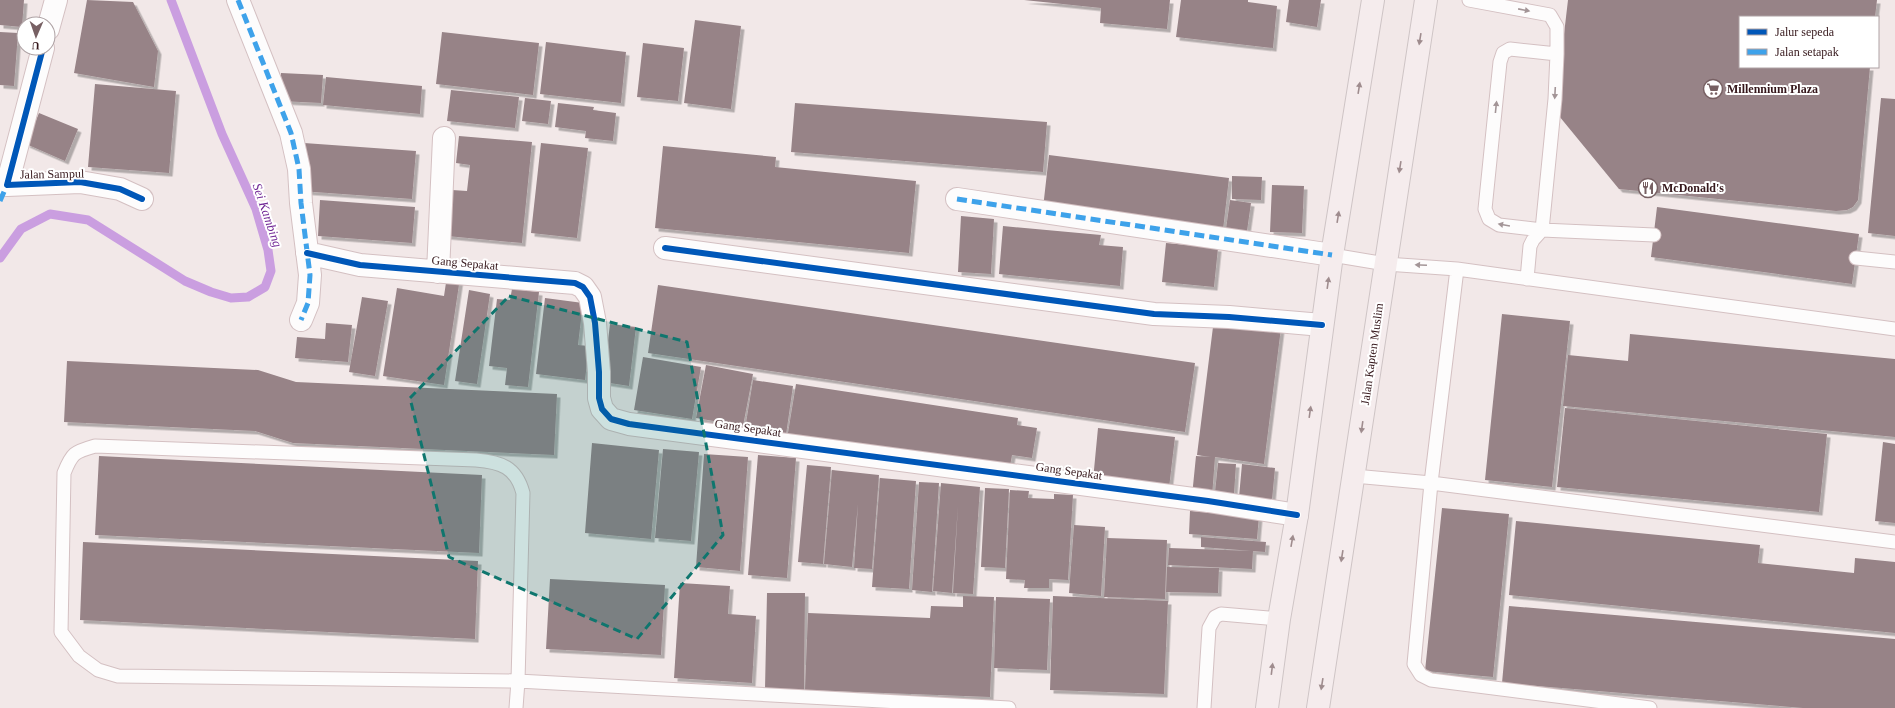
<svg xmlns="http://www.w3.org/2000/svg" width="1895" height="708" font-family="Georgia,serif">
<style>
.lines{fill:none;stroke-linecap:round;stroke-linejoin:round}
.stream{stroke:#ca9ee0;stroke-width:9}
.building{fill:#978387;filter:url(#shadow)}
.lane-casing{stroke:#d4c0c2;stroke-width:15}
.street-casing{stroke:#d4c0c2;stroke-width:24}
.primary-casing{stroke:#cec4c5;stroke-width:24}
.lane{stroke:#fdfcfc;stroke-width:13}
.street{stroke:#fdfcfc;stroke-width:22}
.primary{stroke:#f5eced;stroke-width:22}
.quiet{stroke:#3ea2ea;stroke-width:5;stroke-dasharray:10 5;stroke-linecap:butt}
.cycleway-casing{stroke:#fff;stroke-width:8}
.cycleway{stroke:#0057b8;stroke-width:6}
.oneway{fill:#a39597}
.oneway2{fill:#9f8c8e}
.marked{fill:#0f766e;fill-opacity:0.2;stroke:#0f766e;stroke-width:3;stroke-dasharray:8 5;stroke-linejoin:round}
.labels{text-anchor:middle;stroke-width:4;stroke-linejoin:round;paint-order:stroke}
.poi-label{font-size:12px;font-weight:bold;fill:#35171b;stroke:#fff;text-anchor:start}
.street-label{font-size:12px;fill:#35171b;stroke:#fff}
.water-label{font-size:13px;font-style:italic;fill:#722996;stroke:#fff}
</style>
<defs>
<filter id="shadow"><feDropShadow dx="3.5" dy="3.5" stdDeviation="0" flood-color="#0004"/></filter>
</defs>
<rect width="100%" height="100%" fill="#f2e8e8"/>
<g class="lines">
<path class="stream" d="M0,258L21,229L50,214L88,220L185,281L211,292L231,298L248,297L265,287L271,271L268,250L256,209L222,134L171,0"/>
</g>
<path class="building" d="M0,0H24L22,27L0,25Z
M87,0L133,2L158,51L154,87L74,73Z
M1024,0H1170L1167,29L1100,23L1101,8Z
M1181,0H1248V2L1277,6L1273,48L1176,37Z
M1289,0H1321L1317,27L1286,22Z
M1568,0H1877L1875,17H1740V67H1870L1858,200L1853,207L1847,210L1836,211L1619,189L1555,111Z
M695,20L741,26L731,109L684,103Z
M0,32L18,33L14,86L0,85Z
M442,32L539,43L533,95L436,84Z
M546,42L626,52L621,103L540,94Z
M643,43L684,48L678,101L637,97Z
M281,73L323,75L321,103L280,101Z
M326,77L422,86L420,114L323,105Z
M95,84L176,91L169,173L88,167Z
M451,90L519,97L515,128L447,121Z
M525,98L551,101L548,124L522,121Z
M1881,98L1895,99V236L1868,233Z
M558,103L594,107L593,110L616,113L613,141L585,138L586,131L555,127Z
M795,103L1047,122L1043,172L791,152Z
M39,113L78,129L65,161L26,144Z
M459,136L532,142L522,243L447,236L452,190L467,191L470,165L456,163Z
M304,143L416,151L412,199L300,191Z
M541,143L588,148L577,238L531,233Z
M663,146L776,157L775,167L916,181L909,253L655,228Z
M1049,155L1229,178L1223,230L1043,208Z
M1232,176L1262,177L1261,200L1232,199Z
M1272,185L1304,186L1302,233L1270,232Z
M320,200L415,207L412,243L318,236Z
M1230,200L1251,203L1246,238L1225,236Z
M1657,207L1859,234L1852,284L1651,257Z
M961,216L994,219L991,274L958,272Z
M1003,226L1101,235L1099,245L1123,247L1120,286L999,274Z
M1166,243L1218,248L1214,287L1162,282Z
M447,276L460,278L444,385L383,376L397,288L444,296Z
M658,285L1195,363L1185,432L648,353Z
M512,289L539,292L528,387L505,385L507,368L489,366L497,299L510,300Z
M469,290L490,294L477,384L455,381Z
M362,297L388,301L375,376L349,372Z
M545,298L583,303L578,345L589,346L585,380L536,374Z
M1502,314L1570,321L1552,487L1485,480Z
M1214,319L1281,328L1264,464L1215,457L1212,497L1192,496L1196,456L1211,457L1197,455Z
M326,323L352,325L348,362L295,358L297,337L325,339Z
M610,324L636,327L629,386L603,382Z
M1630,334L1895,359V437L1563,406L1568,355L1628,361Z
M643,357L701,367L692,419L634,410Z
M67,361L258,370L296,382L557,394L554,455L293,443L255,431L64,422Z
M706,365L753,374L743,426L696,418Z
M753,380L793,386L786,435L745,429Z
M796,384L1018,418L1017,425L1037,428L1032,458L1012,455L1009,472L787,439Z
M1565,408L1827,434L1819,512L1557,487Z
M1098,428L1175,437L1169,488L1093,480Z
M1883,442L1895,444V523L1875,521Z
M592,443L659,450L651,539L585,533Z
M663,449L699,452L691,541L655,538Z
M704,454L748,457L740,571L696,567Z
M758,455L796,458L787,578L748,575Z
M99,456L482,475L479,553L95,535Z
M1218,463L1236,464L1234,494L1215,492Z
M1242,464L1275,468L1272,500L1239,497Z
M807,465L831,467L823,564L798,562Z
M832,470L879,475L872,569L854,568L858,504L852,567L824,564Z
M880,478L916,481L909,589L872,587Z
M919,482L939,483L932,592L912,590Z
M941,483L980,487L973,594L953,593L958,505L952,593L933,591Z
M985,488L1009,489L1005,568L981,567Z
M1010,490L1029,491L1028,498L1054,499V494L1073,495L1068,580L1049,579V588H1024L1025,580L1006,579Z
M1442,508L1509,514L1493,677L1425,671Z
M1190,511L1259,516L1257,539L1189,534Z
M1516,521L1760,545L1758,563L1854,573L1855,558L1895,562V633L1509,595Z
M1074,525L1105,527L1101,596L1069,593Z
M1201,537L1266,542L1265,552L1201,547Z
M1107,538L1167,540L1165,599L1104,597Z
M83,542L478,561L475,639L80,620Z
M1169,548L1253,551L1252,569L1168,565Z
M1167,567L1219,568L1218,593L1166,592Z
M550,579L665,585L661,655L546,649Z
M680,583L730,586L728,614L756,616L752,683L674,678Z
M767,593H805L804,690L765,689Z
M963,596L994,597L990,697L805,690L808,613L930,618L931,606L963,607Z
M1053,596L1168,601L1164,694L1050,690Z
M996,597L1050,599L1047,670L994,668Z
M1509,606L1895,639V708H1803L1502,683Z"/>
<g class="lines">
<g class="lane-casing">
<path id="lane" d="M1469,0L1550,15L1557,27V54L1555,99L1542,230L1533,240L1530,246L1527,279
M1557,54L1510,49L1503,53L1500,62L1485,209L1489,219L1499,225L1542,230L1654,235
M1332,255L1386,264L1457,269L1895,329
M1856,258L1895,262
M1457,269L1431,483L1895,542
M1354,476L1431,483L1414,664L1421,675L1431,680L1650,708
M516,708L518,681L523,493C516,467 501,462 476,460L95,446C74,452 72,453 64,473L61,632L79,656L98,670L118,676L518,681L1009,708
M1204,708L1209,628L1215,617L1221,614L1279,619"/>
</g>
<g class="street-casing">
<path id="street" d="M238,0L291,133L299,169L301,203L310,275L308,303L301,320
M48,29L56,0
M43,48L7,185L80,182L120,189L142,199
M957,199L1332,255
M665,248L1154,314L1229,317L1322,325
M307,253L360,265L575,283L583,287L590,297L595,323L599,372V398L602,409L611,419L629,424L1208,501L1297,515
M438,272L444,138"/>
</g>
<g class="primary-casing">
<path id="primary" d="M1267,708L1279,619L1297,515L1332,255L1373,0
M1318,708L1426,0"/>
</g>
<use href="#lane" class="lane"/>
<use href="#street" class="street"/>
<use href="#primary" class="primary"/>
<path class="quiet" d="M238,0L291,133L299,169L301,203L310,275L308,303L301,320
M957,199L1332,255
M0,201L7,185"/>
<g class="cycleway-casing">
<path id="cycleway" d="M43,48L7,185L80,182L120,189L142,199
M665,248L1154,314L1229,317L1322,325
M307,253L360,265L575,283L583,287L590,297L595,323L599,372V398L602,409L611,419L629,424L1208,501L1297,515"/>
</g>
<use href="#cycleway" class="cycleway"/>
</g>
<defs><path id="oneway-solid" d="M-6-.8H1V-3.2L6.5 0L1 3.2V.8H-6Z"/></defs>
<g class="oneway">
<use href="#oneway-solid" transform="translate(1524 10) rotate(11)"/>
<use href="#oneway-solid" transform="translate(1555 93) rotate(93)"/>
<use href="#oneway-solid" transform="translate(1496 107) rotate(-84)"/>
<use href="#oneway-solid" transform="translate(1504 225) rotate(-170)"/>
<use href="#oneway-solid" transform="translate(1421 265) rotate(-177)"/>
</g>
<g class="oneway2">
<use href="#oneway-solid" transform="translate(1420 39) rotate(99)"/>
<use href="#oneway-solid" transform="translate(1359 88) rotate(-81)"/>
<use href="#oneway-solid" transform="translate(1400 167) rotate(99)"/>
<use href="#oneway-solid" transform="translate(1338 217) rotate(-81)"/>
<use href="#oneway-solid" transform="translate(1328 283) rotate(-82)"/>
<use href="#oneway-solid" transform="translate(1310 412) rotate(-82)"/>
<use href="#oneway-solid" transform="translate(1362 427) rotate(98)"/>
<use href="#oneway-solid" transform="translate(1292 541) rotate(-80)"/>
<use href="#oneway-solid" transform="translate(1342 556) rotate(99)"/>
<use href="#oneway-solid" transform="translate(1272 669) rotate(-83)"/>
<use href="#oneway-solid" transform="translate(1322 684) rotate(99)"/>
</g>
<path class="marked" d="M509,296L687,342L723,535L637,639L449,557L410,398Z"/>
<defs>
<g id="supermarket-ring" transform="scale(1)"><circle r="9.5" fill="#fff" stroke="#776063" stroke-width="1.5"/><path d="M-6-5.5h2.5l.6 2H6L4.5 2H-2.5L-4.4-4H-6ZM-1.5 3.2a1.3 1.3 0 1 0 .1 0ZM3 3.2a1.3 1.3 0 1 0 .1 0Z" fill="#776063"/></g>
<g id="restaurant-ring" transform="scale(1)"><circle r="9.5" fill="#fff" stroke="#776063" stroke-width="1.5"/><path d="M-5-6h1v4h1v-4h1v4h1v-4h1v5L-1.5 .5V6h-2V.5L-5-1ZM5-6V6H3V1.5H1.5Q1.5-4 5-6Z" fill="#776063"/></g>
</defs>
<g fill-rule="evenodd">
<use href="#supermarket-ring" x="1713" y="89"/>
<use href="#restaurant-ring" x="1648" y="188"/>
</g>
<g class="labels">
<g class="poi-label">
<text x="1727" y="93">Millennium Plaza</text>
<text x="1662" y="192">McDonald's</text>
</g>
<g class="street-label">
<text transform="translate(52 174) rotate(-1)" y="4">Jalan Sampul</text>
<text transform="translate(465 263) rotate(5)" y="4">Gang Sepakat</text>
<text transform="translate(1372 354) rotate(-82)" y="4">Jalan Kapten Muslim</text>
<text transform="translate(748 428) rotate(8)" y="4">Gang Sepakat</text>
<text transform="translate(1069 471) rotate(8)" y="4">Gang Sepakat</text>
</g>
<g class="water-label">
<text transform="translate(268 215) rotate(71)" y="5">Sei Kambing</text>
</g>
</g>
<rect x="1739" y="16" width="140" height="52" fill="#ffffff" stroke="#aea2a4"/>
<rect x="1747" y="29" width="20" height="6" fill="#0057b8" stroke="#aea2a4"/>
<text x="1775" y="36" font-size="12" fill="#35171b">Jalur sepeda</text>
<rect x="1747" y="49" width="20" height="6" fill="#3ea2ea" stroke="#aea2a4"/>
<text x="1775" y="56" font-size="12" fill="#35171b">Jalan setapak</text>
<g transform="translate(36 36) rotate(182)"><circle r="19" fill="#ffffff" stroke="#aea2a4"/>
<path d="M0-3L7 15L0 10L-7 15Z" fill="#776063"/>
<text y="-6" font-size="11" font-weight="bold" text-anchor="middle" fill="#35171b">U</text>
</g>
</svg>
